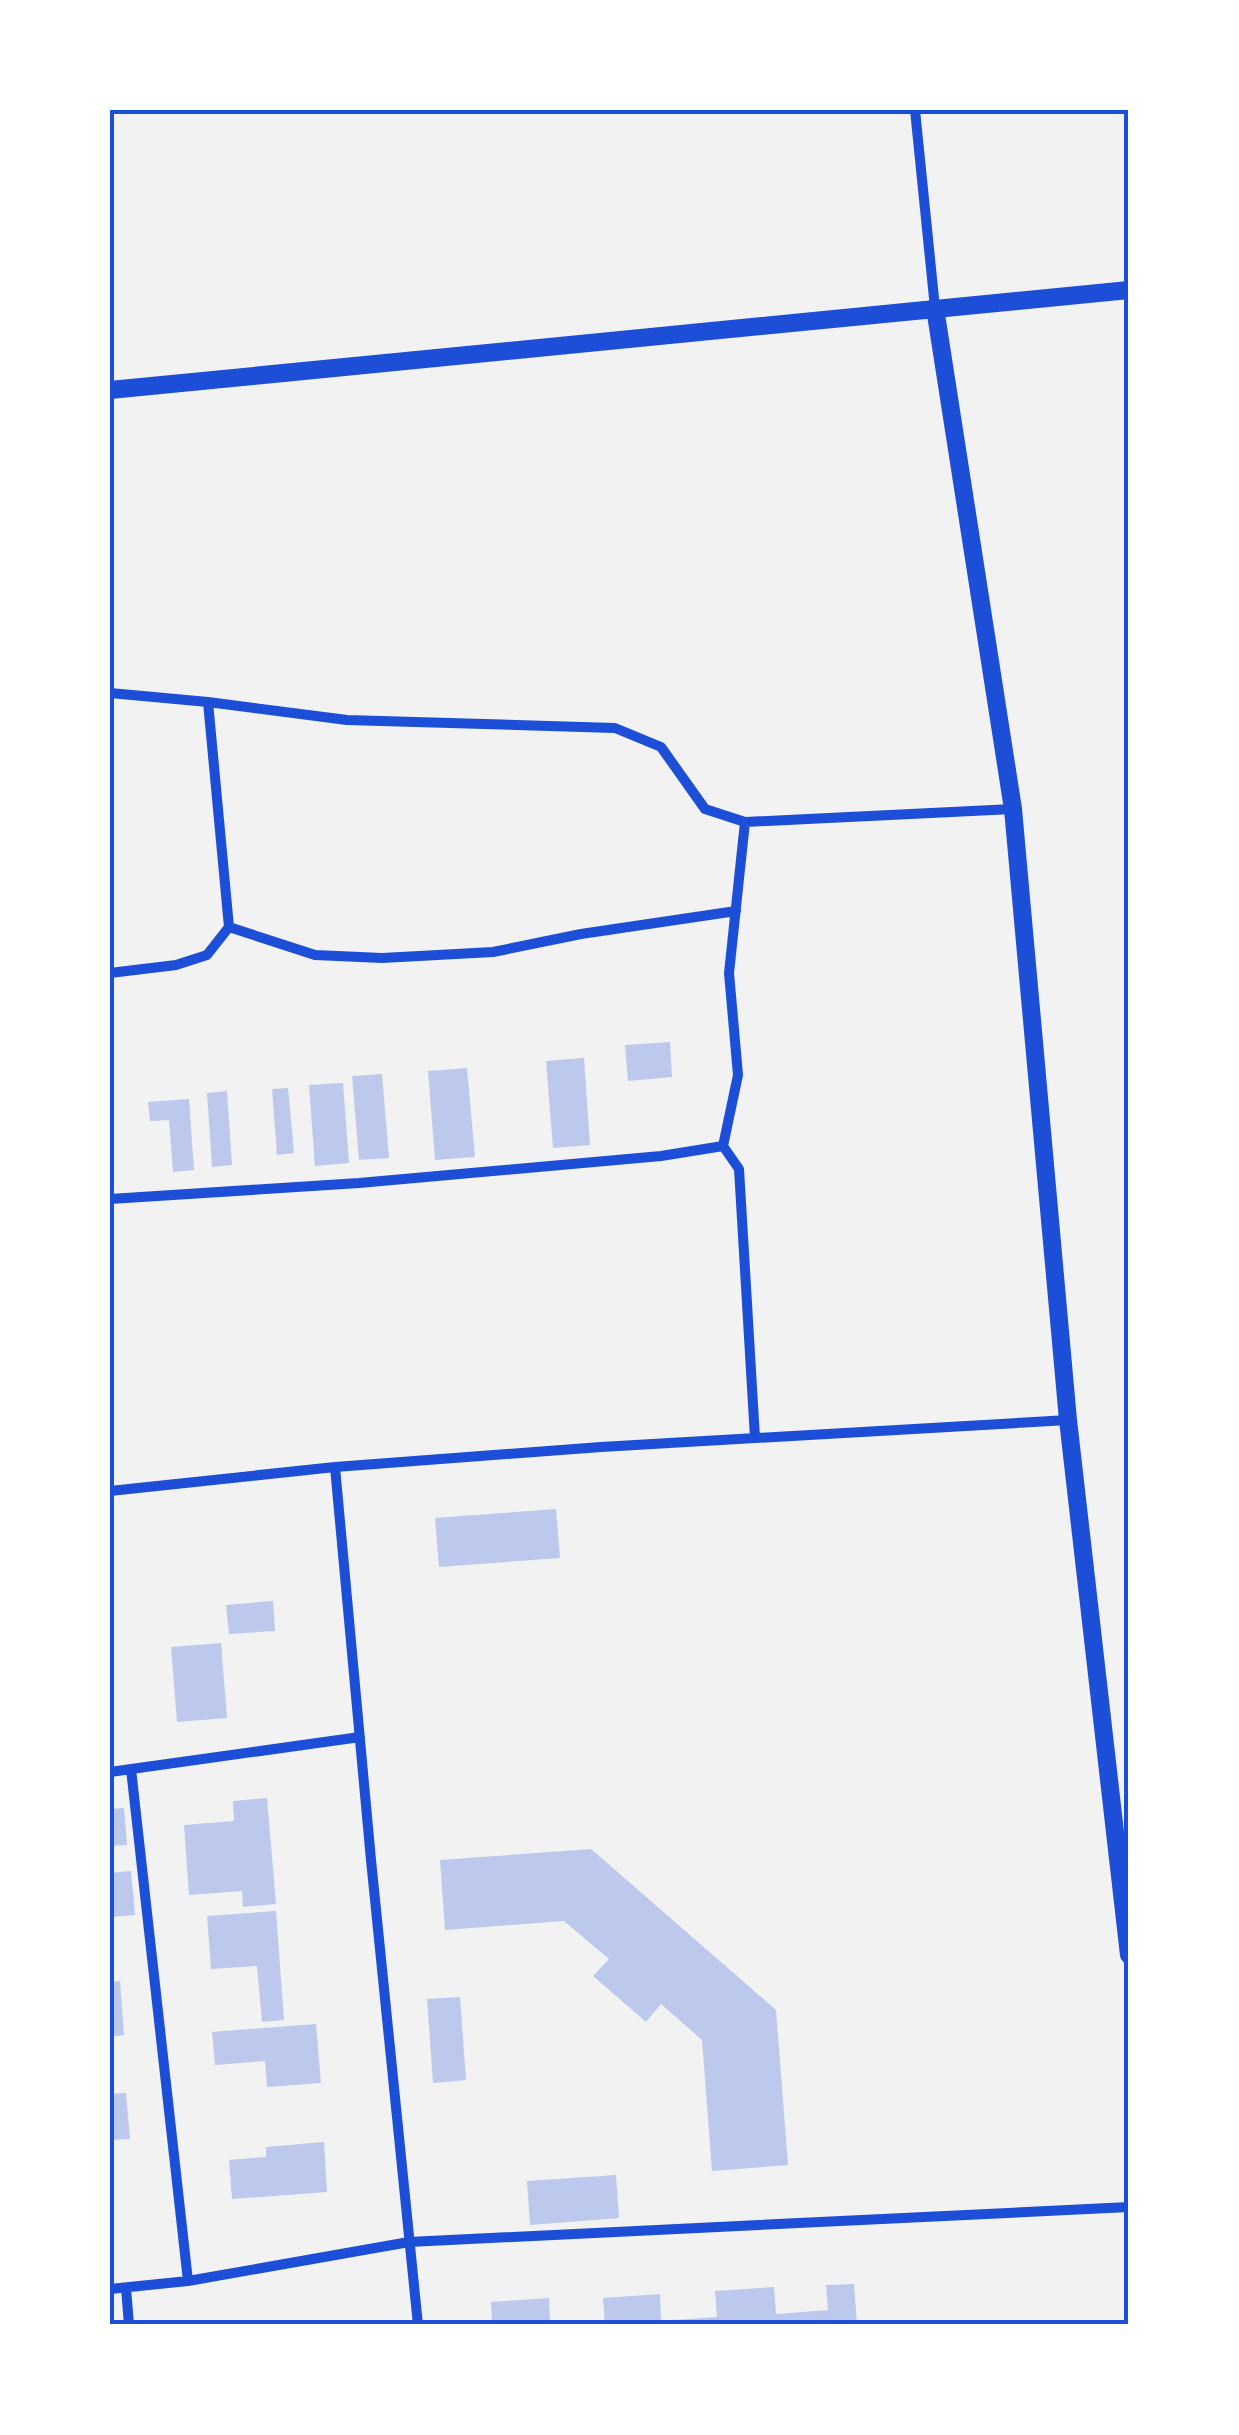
<svg xmlns="http://www.w3.org/2000/svg" width="1239" height="2435" font-family="Arial,sans-serif">
<style>
.building{fill:#bdc9ec}
.lines{fill:none;stroke-linecap:round;stroke-linejoin:round}
.minor{stroke:#1d4ed8;stroke-width:10}
.tertiary{stroke:#1d4ed8;stroke-width:18}
.neatline{fill:none;stroke:#1d4ed8;stroke-width:4}
</style>
<rect width="100%" height="100%" fill="#f2f2f2"/>
<path class="building" d="M670,1042L672,1077L628,1081L625,1045Z
M584,1058L590,1145L553,1148L546,1061Z
M467,1068L475,1157L435,1160L428,1071Z
M382,1074L389,1158L359,1160L352,1076Z
M343,1083L349,1163L315,1166L309,1085Z
M288,1088L294,1153L277,1155L272,1089Z
M227,1091L232,1165L212,1167L207,1093Z
M189,1099L194,1170L173,1172L169,1120L150,1121L148,1102Z
M556,1509L560,1558L439,1567L435,1518Z
M273,1601L275,1631L229,1634L226,1605Z
M221,1643L227,1718L177,1722L171,1647Z
M267,1798L276,1904L243,1907L242,1891L189,1895L184,1825L234,1821L233,1801Z
M124,1808L127,1845L110,1846V1809Z
M591,1849L776,2010L788,2165L712,2171L702,2040L661,2004L646,2022L593,1976L609,1959L564,1921L445,1930L440,1860Z
M131,1871L135,1915L110,1917V1873Z
M276,1911L284,2020L262,2022L257,1966L211,1969L207,1916Z
M120,1981L124,2035L110,2037V1982Z
M460,1997L466,2080L433,2083L427,1999Z
M316,2024L321,2083L267,2087L265,2061L215,2065L212,2032Z
M126,2093L130,2139L110,2140V2094Z
M324,2142L327,2192L232,2199L229,2160L266,2157V2147Z
M616,2175L619,2218L530,2225L527,2181Z
M854,2284L857,2325H605L603,2298L660,2294L661,2321L717,2317L715,2291L774,2287L776,2314L828,2310L826,2285Z
M549,2298L550,2325H492L491,2302Z"/>
<g class="lines">
<path class="minor" d="M915,110L935,308
M110,693L208,702L347,720L615,728L661,747L705,809L745,822L1013,809
M229,927L315,955L382,958L493,952L581,934L736,911
M110,973L176,965L207,955L229,927L208,702
M723,1146L739,1169L755,1438
M110,1199L359,1183L661,1156L723,1146L738,1075L729,973L745,822
M335,1467L601,1447L1068,1420
M110,1491L335,1467L371,1860L418,2325
M131,1769L188,2281
M110,1772L360,1737
M126,2288L129,2325
M110,2289L188,2281L409,2242L1129,2207"/>
<path class="tertiary" d="M935,308L1013,809L1068,1420L1129,1955
M110,390L1129,290"/>
</g>
<rect width="1239" height="2435" fill="none" stroke="#ffffff" stroke-width="225"/>
<rect x="112" y="112" width="1014" height="2210" class="neatline"/>
</svg>
